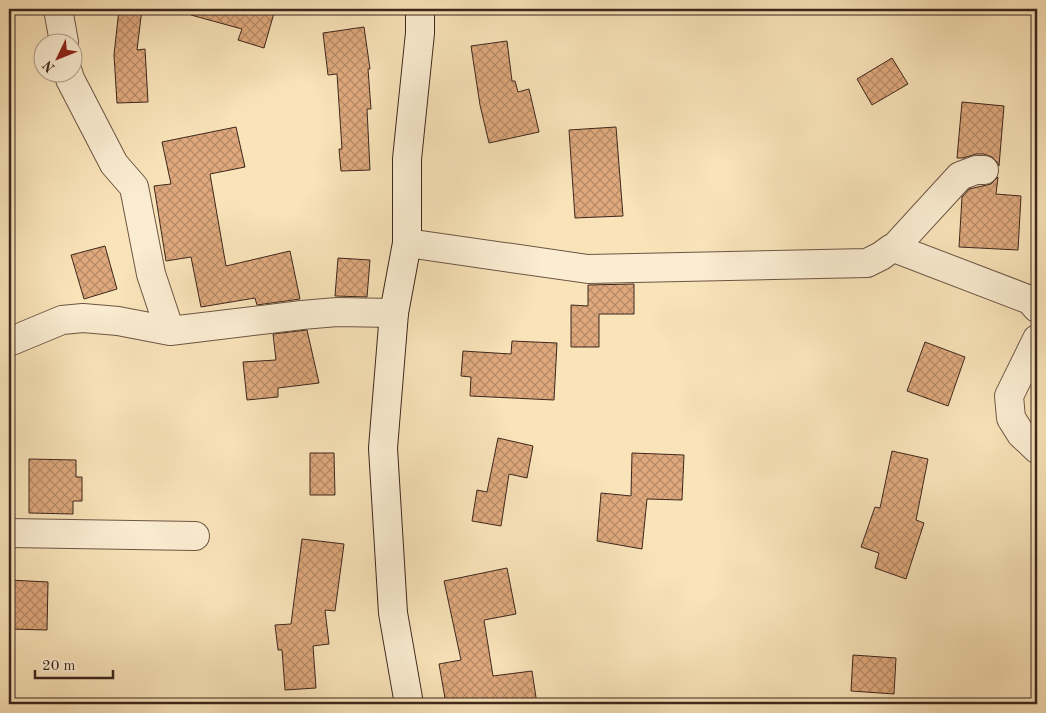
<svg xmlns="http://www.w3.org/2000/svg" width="1046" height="713" font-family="'Old Standard TT',serif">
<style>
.building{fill:url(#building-cross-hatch);stroke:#3d271d}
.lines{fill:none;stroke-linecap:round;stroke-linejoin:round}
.street-casing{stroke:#6c5644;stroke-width:30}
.secondary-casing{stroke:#3d271d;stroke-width:30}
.street{stroke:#fbedd2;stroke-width:28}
.secondary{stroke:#fbedd2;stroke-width:28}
</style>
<defs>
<pattern id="building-cross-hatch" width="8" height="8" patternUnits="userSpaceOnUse" patternTransform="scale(1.25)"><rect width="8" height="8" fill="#dfa97d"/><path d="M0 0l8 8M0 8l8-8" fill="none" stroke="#b68a66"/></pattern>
</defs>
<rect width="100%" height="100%" fill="#f9e3b9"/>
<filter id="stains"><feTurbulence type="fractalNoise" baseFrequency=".004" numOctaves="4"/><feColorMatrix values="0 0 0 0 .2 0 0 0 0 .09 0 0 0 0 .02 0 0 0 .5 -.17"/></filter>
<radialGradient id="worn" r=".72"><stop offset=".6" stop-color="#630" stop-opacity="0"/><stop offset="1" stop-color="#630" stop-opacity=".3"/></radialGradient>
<path class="building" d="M119,9H142L137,50L145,49L148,102L117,103L114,55Z
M192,9H256L274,13L264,48L238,40L242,29L191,15Z
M364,27L370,69H368L371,109H367L370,170L341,171L339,149H342L337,74L328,75L323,33Z
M507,41L512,81H515L518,92L529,89L539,132L489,143L480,105L471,46Z
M892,58L908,84L872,105L857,79Z
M962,102L1004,106L999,166L997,162L992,157L984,154H976L963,158H957Z
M236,127L245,167L210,174L226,266L290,251L300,299L257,305L255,298L201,307L191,257L166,261L154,186L171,184L162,142Z
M616,127L623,216L575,218L569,130Z
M998,177L996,194L1021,196L1018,250L959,247L962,197L969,189L991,184Z
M105,246L117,289L84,299L71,255Z
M338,258L370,260L367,297L335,296Z
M634,284V314H599V347H571V305L588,306V285Z
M307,330L319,383L278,388V397L247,400L243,362L276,360L273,334Z
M512,341L557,343L554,400L470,396L471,377L461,376L463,351L511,354Z
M925,342L965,357L948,406L907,391Z
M498,438L533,446L527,478L509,474L501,526L472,521L477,490L487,492Z
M892,451L928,459L916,520L924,523L906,579L875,568L879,553L861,547L875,507L880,508Z
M310,453H334L335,495H310Z
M632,453L684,455L682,500L647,499L642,549L597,541L601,493L631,496Z
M29,459L76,460V477H82V501H73V514L29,513Z
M302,539L344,544L335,611L325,610L329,644L313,646L316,688L285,690L282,650H278L275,625L291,624Z
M507,568L516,614L484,620L493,676L532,671L537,704H446L439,664L461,660L444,581Z
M9,580L48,582L47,630L9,629Z
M853,655L896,658L894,694L851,691Z"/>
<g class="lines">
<g class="street-casing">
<path id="street" d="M58,9L64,42
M68,72L70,79L114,164L134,187L151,274L170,331
M407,243L588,269L867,263L881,256L892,248H894L960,176L976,170H984
M894,248L1030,300L1037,308
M1037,339L1009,396L1011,418L1021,434L1037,449
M9,342L62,320L83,318L118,321L170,331L302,315L337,312L394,313
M9,533L195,536"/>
</g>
<g class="secondary-casing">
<path id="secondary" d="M409,704L393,613L383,448L394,313L407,243V159L420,33V9"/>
</g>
<use href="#street" class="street"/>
<use href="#secondary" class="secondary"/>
</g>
<rect width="1046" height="713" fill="none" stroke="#f9e3b9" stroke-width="30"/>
<rect x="10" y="10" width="1026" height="693" fill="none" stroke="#3d271d" stroke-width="2.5"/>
<rect x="15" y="15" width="1016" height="683" fill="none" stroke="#3d271d"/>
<g transform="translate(58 58) rotate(227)"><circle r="24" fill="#fbedd2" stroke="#af9e8a"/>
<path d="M0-4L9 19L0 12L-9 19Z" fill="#8f2418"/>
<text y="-8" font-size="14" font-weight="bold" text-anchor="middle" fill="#3d271d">N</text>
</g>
<path d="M35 670v8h78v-8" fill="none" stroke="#3d271d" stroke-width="2.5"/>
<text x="42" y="670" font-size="15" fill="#3d271d" stroke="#fbedd2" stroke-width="4" paint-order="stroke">20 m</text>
<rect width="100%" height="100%" filter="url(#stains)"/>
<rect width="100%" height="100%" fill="url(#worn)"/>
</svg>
